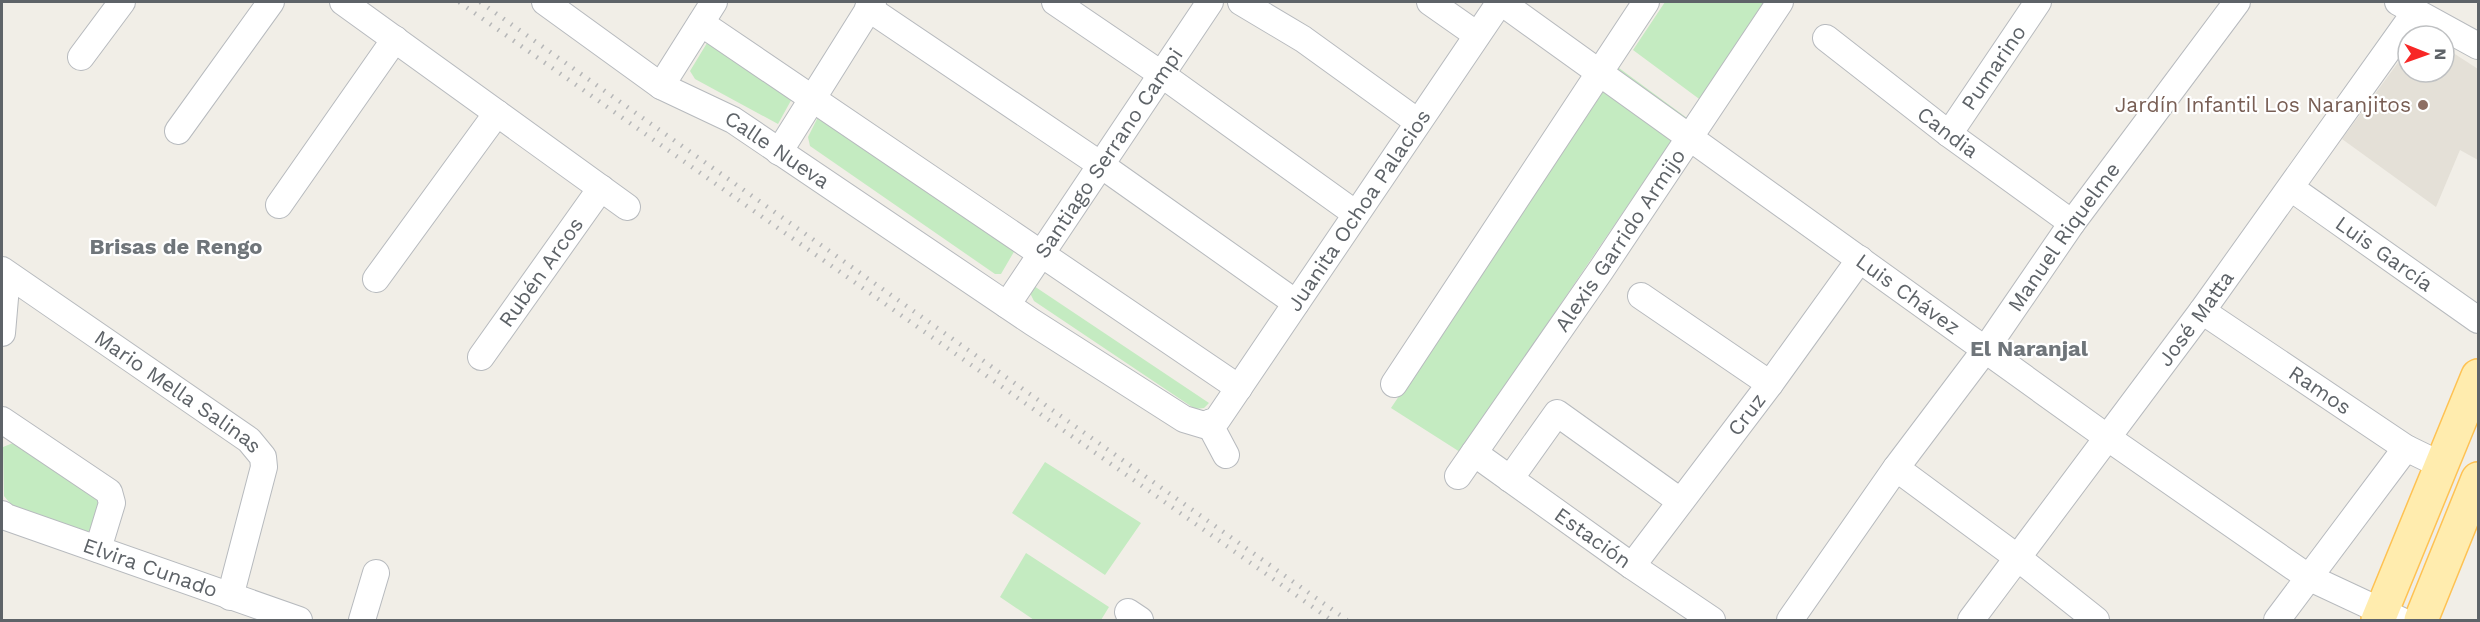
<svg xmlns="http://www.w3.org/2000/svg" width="2480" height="622" font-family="'Work Sans',sans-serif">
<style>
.education{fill:#e4e0d7}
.green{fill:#c4ebc1}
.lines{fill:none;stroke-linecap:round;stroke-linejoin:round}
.minor-casing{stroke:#b7babe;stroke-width:28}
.major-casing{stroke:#fec253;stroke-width:36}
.minor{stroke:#fff;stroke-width:26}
.major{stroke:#ffecae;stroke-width:33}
.rail{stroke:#b6b7b8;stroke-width:4.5;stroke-dasharray:1.5 8;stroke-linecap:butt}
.education-dot{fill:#8d6e63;stroke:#fff;stroke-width:2}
.labels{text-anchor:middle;stroke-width:4.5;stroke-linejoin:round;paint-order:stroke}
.street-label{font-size:21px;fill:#5e6368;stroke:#fff}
.education-label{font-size:21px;fill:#785e54;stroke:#fff;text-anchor:end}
.neighbourhood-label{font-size:22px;font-weight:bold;fill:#6f757a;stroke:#fff}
</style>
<rect width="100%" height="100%" fill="#f1eee7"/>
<path class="education" d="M2444,47L2478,69V160L2460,150L2436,207L2342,139L2408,49V72H2444Z"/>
<path class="green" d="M1665,2H1773L1706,104L1633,50Z
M715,41L794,95L778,124L695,79L690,71L707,43Z
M1619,68L1687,118L1460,452L1391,408Z
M819,115L1015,250L1001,274H995L810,146L808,137Z
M1031,284L1209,403L1204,408L1195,409L1034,301L1029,291Z
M18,441L104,497L94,531H86L14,508L4,496L3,447Z
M1045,462L1141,523L1105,575L1012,513Z
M1026,553L1109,607L1101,620H1034L1000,597Z"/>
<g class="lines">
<g class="minor-casing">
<g id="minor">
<path d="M343,2L627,207"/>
<path id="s1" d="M545,2L661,86L733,120L1032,322L1184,419L1204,425L1217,420L1500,2"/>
<path d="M1055,2L1161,74L1356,214"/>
<path d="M1241,2L1303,39L1418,122"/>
<path d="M1430,2L1477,35"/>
<path id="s2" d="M1501,2L2108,438L2308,577L2400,620"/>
<path d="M2398,2L2478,46"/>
<path d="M868,8L1101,165L1296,303"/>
<path d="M701,23L1239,388"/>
<path id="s3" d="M1826,38L1949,134L2072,223"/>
<path d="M81,57L122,2"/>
<path d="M661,86L714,2"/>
<path d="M178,131L271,2"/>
<path id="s4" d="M1949,134L2038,2"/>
<path d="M779,152L873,2"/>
<path id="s5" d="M2291,188L2478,320"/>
<path d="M279,205L395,39"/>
<path id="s6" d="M2,270L249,440L263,457L264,467L230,597"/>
<path d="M376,279L497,113"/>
<path d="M1641,296L1770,384"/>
<path id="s7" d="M1007,305L1210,2"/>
<path id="s8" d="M2202,311L2406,448L2441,465"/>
<path d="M2,333L7,275"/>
<path id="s9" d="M481,357L601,188"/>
<path d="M1394,384L1646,2"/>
<path d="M2,420L109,492L112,503L98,549"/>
<path d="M1209,423L1226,455"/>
<path id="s10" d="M1474,453L1632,566L1712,620"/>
<path d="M1896,468L2018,558L2096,620"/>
<path id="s11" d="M1458,476L1601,270L1780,2"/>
<path d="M1510,479L1557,413L1680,501"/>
<path id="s12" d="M2,514L6,517L299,620"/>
<path id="s13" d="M1632,566L1770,384L1860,259"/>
<path d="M1128,612L1140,620"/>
<path d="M362,620L376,573"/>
<path id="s14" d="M1790,620L1896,468L1985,350L2072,223L2237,2"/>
<path id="s15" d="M1971,620L2202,311L2416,11"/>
<path d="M2277,620L2406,448"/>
</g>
</g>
<g class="major-casing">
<path id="major" d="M2378,620L2478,376
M2421,620L2478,479"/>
</g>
<use href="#minor" class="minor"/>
<use href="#major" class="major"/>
<path class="rail" d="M459,2L1331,620
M480,2L1347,620"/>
</g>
<circle class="education-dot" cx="2423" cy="105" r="6"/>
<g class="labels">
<g class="street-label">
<text dy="7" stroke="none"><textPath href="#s4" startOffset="80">Pumarino</textPath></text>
<text dy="7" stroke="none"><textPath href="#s3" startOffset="154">Candia</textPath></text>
<text dy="7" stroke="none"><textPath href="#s1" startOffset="276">Calle Nueva</textPath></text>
<text dy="7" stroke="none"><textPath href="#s7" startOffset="183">Santiago Serrano Campi</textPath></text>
<text dy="7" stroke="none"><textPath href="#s1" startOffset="1052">Juanita Ochoa Palacios</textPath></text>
<text dy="7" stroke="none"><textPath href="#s14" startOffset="471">Manuel Riquelme</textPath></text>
<text dy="7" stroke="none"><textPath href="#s11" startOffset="286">Alexis Garrido Armijo</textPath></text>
<text dy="7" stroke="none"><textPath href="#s5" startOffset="114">Luis García</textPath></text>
<text dy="7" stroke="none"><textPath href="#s9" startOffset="104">Rubén Arcos</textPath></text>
<text dy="7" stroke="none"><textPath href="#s2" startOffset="501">Luis Chávez</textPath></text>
<text dy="7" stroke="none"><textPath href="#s15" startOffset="376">José Matta</textPath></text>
<text dy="7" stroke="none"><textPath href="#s8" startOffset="142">Ramos</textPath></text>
<text dy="7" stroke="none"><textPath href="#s6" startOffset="214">Mario Mella Salinas</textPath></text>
<text dy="7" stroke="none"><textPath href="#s13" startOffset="190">Cruz</textPath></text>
<text dy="7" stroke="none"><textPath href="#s10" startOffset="146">Estación</textPath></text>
<text dy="7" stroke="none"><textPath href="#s12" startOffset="158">Elvira Cunado</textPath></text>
</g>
<g class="education-label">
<text x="2411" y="112">Jardín Infantil Los Naranjitos</text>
</g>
<g class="neighbourhood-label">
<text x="176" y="254">Brisas de Rengo</text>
<text x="2029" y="356">El Naranjal</text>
</g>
</g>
<rect width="2480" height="622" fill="none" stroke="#5e6368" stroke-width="6"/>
<g transform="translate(2426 54) rotate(91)"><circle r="28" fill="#ffffff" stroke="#bfc1c3" stroke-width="1.5"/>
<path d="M0-4.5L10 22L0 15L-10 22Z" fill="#f82726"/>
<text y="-9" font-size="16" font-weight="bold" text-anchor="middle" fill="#5e6368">N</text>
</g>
</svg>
